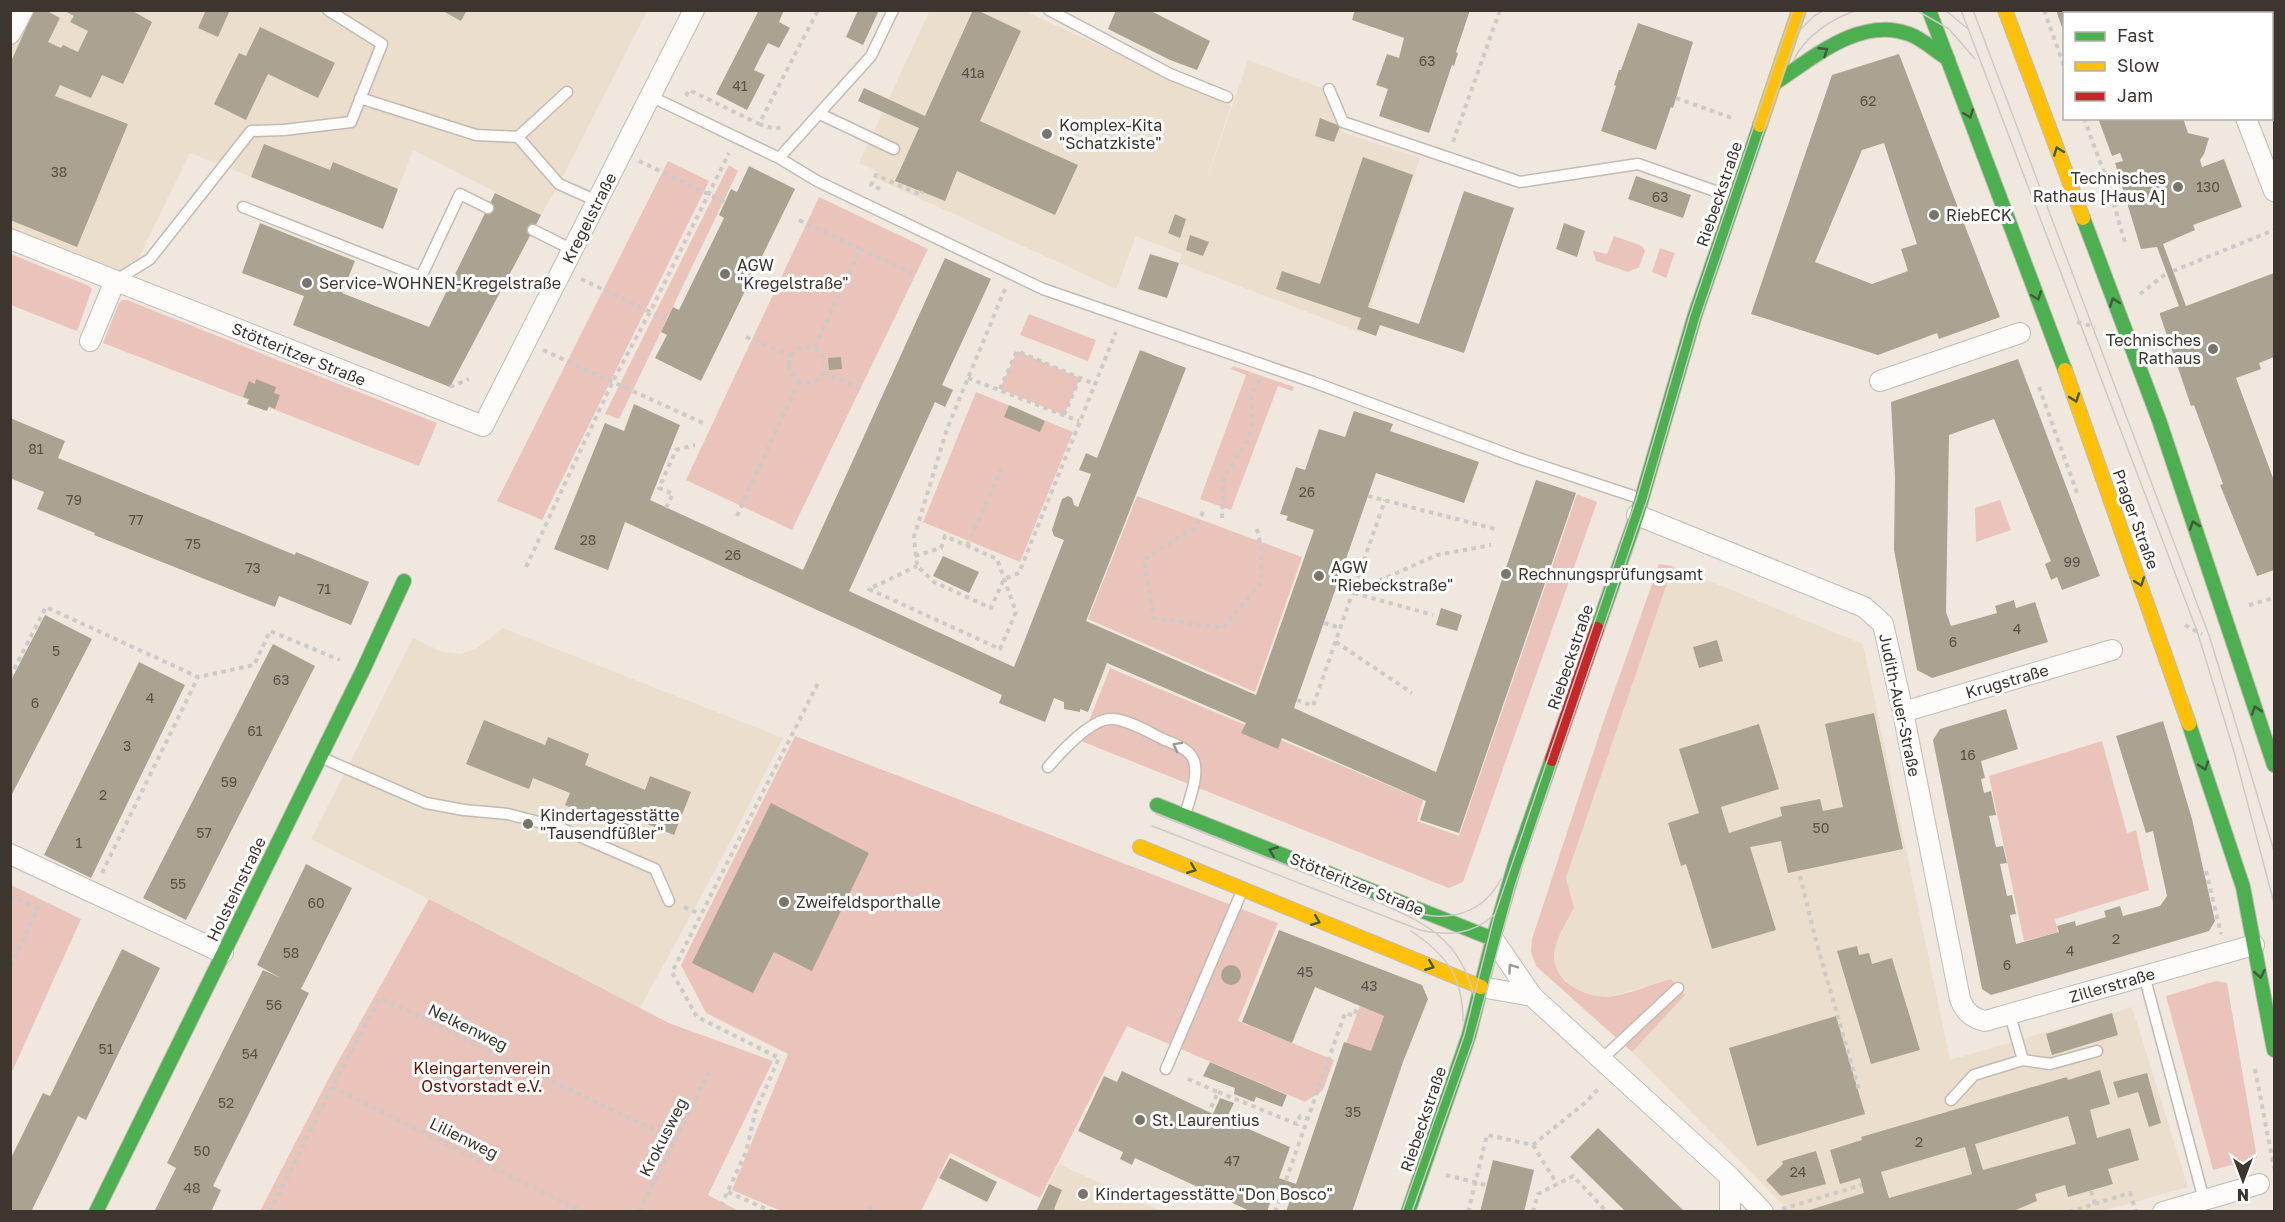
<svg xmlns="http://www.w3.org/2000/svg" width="2285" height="1222" font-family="'Golos Text',sans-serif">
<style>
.built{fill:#ecdecd}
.green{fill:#eac4ba}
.building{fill:#aaa391;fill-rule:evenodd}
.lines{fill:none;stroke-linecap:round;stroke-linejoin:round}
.lane-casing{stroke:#c1bbb3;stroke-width:13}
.street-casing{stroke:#c1bbb3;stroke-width:22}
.fast-casing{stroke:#c1bbb3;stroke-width:16}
.slow-casing{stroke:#c1bbb3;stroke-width:16}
.jam-casing{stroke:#c1bbb3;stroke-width:16}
.path{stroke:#cdcac7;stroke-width:4;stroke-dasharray:4.5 4.5;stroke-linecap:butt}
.lane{stroke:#fdfcfa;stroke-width:10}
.street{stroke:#fdfcfa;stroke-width:20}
.fast{stroke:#4caf50;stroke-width:14}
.slow{stroke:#ffc107;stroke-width:14}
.jam{stroke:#c62828;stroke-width:14}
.tram{stroke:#cccac8;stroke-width:1.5}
.oneway{stroke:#415a39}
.oneway2{stroke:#9c9994}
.poi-dot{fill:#7b746c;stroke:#fff;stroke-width:2}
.labels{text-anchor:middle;stroke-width:6;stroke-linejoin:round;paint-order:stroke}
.number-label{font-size:14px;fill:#585148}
.poi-label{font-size:16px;fill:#3c362f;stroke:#fff;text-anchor:start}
.street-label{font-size:16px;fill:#3c362f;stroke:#fff}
.park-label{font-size:16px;fill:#66110a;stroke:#fff}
</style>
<rect width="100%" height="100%" fill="#f0e8de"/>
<path class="built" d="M930,10L1025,11L1231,106L1202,194L1248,60L1322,88L1343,132L1420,158L1362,333L1179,263L1182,254L1136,236L1116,289L875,178L878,172L859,163Z
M10,11H647L559,184L541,215L413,150L383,229L190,153L132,271L115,281L11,239Z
M1673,566L1863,644L1950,1060L2132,1007L2188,1187L2103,1211H1789L1632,1052L1685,995L1671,979L1610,997L1594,996L1577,991L1556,971L1553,957L1555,944L1574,908L1566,879Z
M503,628L783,738L715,871L640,1008L311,839L413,638L443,652L460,654L476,649Z
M1059,1164L1161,1211H1058L1040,1203Z"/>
<path class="green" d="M668,161L709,181L542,520L497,501Z
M729,165L738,171L619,419L605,414Z
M819,197L928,249L792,530L686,480Z
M1614,236L1642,246L1645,251L1639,267L1628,272L1596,261L1593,251L1607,254Z
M1660,248L1675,253L1666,278L1652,272Z
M11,254L89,286L92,289L77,331L11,305Z
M122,300H127L437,423L419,466L103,343L119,303Z
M1029,314L1096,340L1088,361L1020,335Z
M1017,351L1080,378L1064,415L1000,389Z
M1233,366L1294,387L1292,391L1278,386L1231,510L1200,499L1246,375L1231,369Z
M976,392L1073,432L1020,562L923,522Z
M1577,494L1597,502L1463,882L1449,888L1081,741L1110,668L1423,800L1417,821L1459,836Z
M1137,496L1302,557L1255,692L1088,619Z
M2000,500L2011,530L1976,542L1975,508Z
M1659,564L1673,566L1566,878L1574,908C1560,935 1539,961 1570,985C1581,993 1595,997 1608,997C1627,995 1652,984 1671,979L1685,995L1632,1052L1536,966L1531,952L1532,939L1604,720Z
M795,736L1278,923L1238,1021L1334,1060L1323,1090L1305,1102L1127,1026L1040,1198L950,1153L921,1211H781L732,1190L788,1054L706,1013L681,965Z
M2102,741L2127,833L2136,830L2149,890L2055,919L2058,932L2024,941L1989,776Z
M11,885L81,919L11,1074Z
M429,899L669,1023L773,1061L708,1195L739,1211H260L330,1076Z
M2216,981L2227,983L2257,1158L2213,1170L2166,996Z
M1360,1006L1384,1016L1371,1051L1346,1043Z"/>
<path class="building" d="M34,10H45L60,18L48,42L61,48L63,45L78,52L88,31L70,22L74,16L63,10H131L152,22L123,84L102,75L91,98L60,85L55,96L128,124L77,247L10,220V64Z
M206,10H230L218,37L198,28Z
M441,10H467L461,21Z
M759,10H784L779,22L790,28L779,48L768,43L761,56L754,70L765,75L747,110L716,94Z
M858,10H879L863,45L846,37Z
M973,10H977L1021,31L980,121L1078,165L1055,215L957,171L945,201L895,181L919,128L858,101L864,88L925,116Z
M1116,10H1149L1210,41L1197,70L1170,60L1108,29Z
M1355,10H1470L1456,52L1458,53L1454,66L1452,65L1429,133L1379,116L1388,89L1376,85L1387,54L1399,58L1404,38L1352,20Z
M2056,10H2153L2154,14H2064V33Z
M1638,23L1693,42L1673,108L1671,107L1656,150L1601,131L1616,86L1614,85L1619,70H1621Z
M260,27L335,63L318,98L268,74L246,120L214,104L239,53L246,56Z
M1899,54L2000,317L1939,339L1937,333L1878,355L1751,314L1832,75ZM1884,143L1917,244L1901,249L1908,271L1872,284L1815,262L1862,150Z
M1320,118L1340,126L1334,142L1315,136Z
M2098,118H2183L2188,133L2209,138L2204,154L2200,160L2202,167L2224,159L2242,207L2193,225L2195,230L2163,244L2186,306L2274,273V357L2259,363L2261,369L2236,378L2273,478L2274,477V570L2257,576L2220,485L2223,484L2194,405L2191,406L2160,315V313L2179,306L2157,247L2141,249L2115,163L2123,161L2120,153L2112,156Z
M264,144L330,170L333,162L398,189L383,229L251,177Z
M1363,157L1413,175L1368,307L1419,324L1464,191L1514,208L1464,353L1380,325L1376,336L1357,329L1361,318L1276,289L1282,271L1320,284Z
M749,166L795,189L701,381L655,358L667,335L661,332L673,307L679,310L724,218L719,215L731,189L737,192Z
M1636,176L1691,195L1683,218L1628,199Z
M495,193L541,215L450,387L293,325L304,296L242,273L260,223L355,261L342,293L429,327Z
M1175,214L1186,219L1180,238L1168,233Z
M1564,223L1585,231L1577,257L1556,249Z
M1190,235L1209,242L1203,256L1186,250Z
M1150,254L1179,263L1167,298L1138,289Z
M945,258L991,279L942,385L953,390L945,407L935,402L849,591L1014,667L1064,540L1054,536L1052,530L1062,499L1068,496L1072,498L1074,505L1078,507L1091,474L1079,470L1086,453L1097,458L1140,350L1186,368L1086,621L1256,695L1314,530L1286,520L1288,516L1280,514L1296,467L1305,470L1319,429L1345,437L1354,411L1393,424L1390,431L1479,462L1464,503L1376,473L1294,708L1436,772L1536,480L1576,493L1459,833L1420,820L1426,801L1282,738L1278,749L1241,733L1246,723L1107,663L1088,712L1080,709V712L1064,709V702L1054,698L1045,722L999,703L1002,695L625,522L608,570L554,549L605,423L624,431L634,404L680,425L650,500L803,570Z
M841,357L842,369L829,370L828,358Z
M2018,359L2100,576L2062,590L2057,577L2051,580L2045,564L2051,561L1994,419L1949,435L1946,612L1951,626L1997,613L1995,606L2014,600L2016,608L2035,602L2048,642L1932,678L1917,670L1894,550L1895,477L1891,402Z
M256,379L276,387L274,393L280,395L275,409L269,406L267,411L247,404L249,399L243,397L249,381L255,384Z
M1009,405L1045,421L1040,432L1004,417Z
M10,418L65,441L58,458L295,555L296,552L369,582L351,625L279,596L275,607L94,535L95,533L37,509L44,492L10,478Z
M943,556L979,572L969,593L933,576Z
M1441,608L1462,615L1457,631L1436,625Z
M45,615L92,639L10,798V682Z
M1717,640L1723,661L1699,668L1693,647Z
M273,644L315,666L186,920L143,898Z
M139,662L185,685L91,878L44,855Z
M2006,709L2018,749L1981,761L1985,778L1981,779L1984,793L1991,791L1996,815L1989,816L1996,847L2003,846L2007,863L2000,864L2007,896L2012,895L2016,914L2010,915L2016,944L2059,932L2057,926L2075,921L2076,926L2106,917L2104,911L2120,906L2123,916L2160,906L2167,896L2153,831L2146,833L2116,736L2163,721L2192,819L2201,859L2215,921L2209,931L1991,995L1982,989L1933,740L1940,729Z
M1874,713L1903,849L1788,873L1781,841L1750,847L1776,930L1712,949L1686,864L1681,866L1668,823L1699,813L1679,749L1759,724L1779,789L1721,807L1729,833L1782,816L1780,807L1820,799L1823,811L1843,807L1825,724Z
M484,720L545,745L548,737L589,754L585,765L645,790L650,776L691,792L674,835L633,818L628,831L565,805L570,793L533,778L529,789L466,764Z
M771,803L869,853L812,971L774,952L753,993L692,963Z
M306,864L352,888L301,989L309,993L213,1186L221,1190L211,1212H154L176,1168L167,1163L263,970L281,978L257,965Z
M1279,930L1422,985L1428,999L1403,1062L1352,1212H1286L1292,1194L1275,1188L1267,1212H1252L1135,1158L1132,1165L1120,1159L1123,1152L1078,1131L1104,1076L1117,1082L1122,1071L1213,1114L1220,1098L1234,1103L1226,1119L1290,1147L1279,1178L1296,1184L1344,1042L1371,1051L1384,1016L1315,987L1292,1043L1242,1022Z
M1857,946L1859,955L1869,953L1872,964L1892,958L1920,1050L1871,1064L1837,951Z
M122,949L160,968L86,1120L78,1116L31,1212H10V1160L43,1093L50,1096Z
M1221 975a10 10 0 1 1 20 0a10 10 0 1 1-20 0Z
M2112,1013L2118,1035L2052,1055L2046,1034Z
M1836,1016L1865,1114L1757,1146L1729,1048Z
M1210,1062L1287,1095L1282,1107L1256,1097L1254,1102L1234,1094L1235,1088L1203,1076Z
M2100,1070L2110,1104L2090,1110L2097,1138L2130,1128L2139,1160L2108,1169L2113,1184L2068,1197L2065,1185L2035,1194L2037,1201L2011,1212H1803L1864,1193L1860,1178L1840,1184L1830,1150L1862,1140L1861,1137L2067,1077L2068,1080ZM2068,1116L2076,1144L1983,1170L1975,1144ZM1965,1147L1972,1174L1889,1198L1881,1172Z
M2147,1073L2161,1123L2149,1127L2138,1092L2118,1098L2113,1082Z
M1598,1128L1661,1189L1685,1212H1626L1570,1157Z
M1816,1151L1826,1184L1781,1196L1766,1180L1783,1164L1782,1161Z
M950,1158L997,1182L987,1202L939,1178Z
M1493,1160L1534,1170L1524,1212H1480Z
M1049,1184L1062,1190L1054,1209L1058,1212H1036Z"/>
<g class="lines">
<g class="lane-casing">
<path id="lane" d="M1049,10L1170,74L1227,97
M1329,89L1343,122L1520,182L1638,164L1735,198
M650,96L779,158L817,181L1043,289L1313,382L1518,458L1642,499
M360,98L476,135L518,137L567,92
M820,114L894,149
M518,137L559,184L597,201
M779,158L871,56L893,10
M243,207L421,277L460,194L488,208
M533,230L573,250
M115,281L150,259L251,131L284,130L351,122L382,44L328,10
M320,757L426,803L464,810L508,814L558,827L655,869L669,901
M1048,767C1061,752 1093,716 1114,719C1131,721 1150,733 1165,740C1175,744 1191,750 1194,761C1199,777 1189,800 1185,815
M2144,975L2204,1200
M2010,1015L2023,1060L2050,1064L2097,1051
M1602,1059L1678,988
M1166,1069L1242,891
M1951,1100L1974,1075L2023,1060"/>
</g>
<g class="street-casing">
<path id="street" d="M2211,10L2212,14
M10,34L23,10
M2246,118L2274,191
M10,239L483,426L694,10
M90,341L115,281
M1880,381L2020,333
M1637,515L1864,607L1883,624L1903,712L1960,999C1965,1012 1972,1018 1985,1021L2254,945
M1903,712L2112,650
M10,854L223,953
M1493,939L1532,996L1730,1177L1763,1212
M1481,987L1532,996
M1730,1177V1212
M2163,1212L2259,1184"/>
</g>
<g class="fast-casing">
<path id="fast" d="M1929,10L2065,370
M1775,83C1813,58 1860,16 1909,34C1923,39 1935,51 1948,59
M2083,218L2159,420L2274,765
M1597,629L1637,515L1695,315L1760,125
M2189,724L2243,887L2274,1050
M1157,805L1493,939
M96,1212L363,670L404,581
M1408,1212L1469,1035L1493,939L1516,861L1552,759"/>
</g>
<g class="slow-casing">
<path id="slow" d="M2005,10L2083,218
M1760,125L1799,10
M2065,370L2189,724
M1140,847L1481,987"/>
</g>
<g class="jam-casing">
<path id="jam" d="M1552,759L1597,629"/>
</g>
<path class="path" d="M2044,10L2064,66
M686,96L689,90L759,124L818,10
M1676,98L1735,119
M2084,118L2108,184L2126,246
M759,124L775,129L782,127
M1453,142L1500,10
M639,161L725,202
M880,189L871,185L876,175L921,195L923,191
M799,220L860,249L814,349
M860,249L915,274
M2173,271L2274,230
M581,279L667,320
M1005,289L947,429L914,537L917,566L934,582L991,608L1004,579L1019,573L1116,332
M2140,294L2167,273
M2077,322L2095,327
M746,337L791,356
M789 365a18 18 0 1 1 36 0a18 18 0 1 1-36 0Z
M543,350L705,424
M823,372L863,390
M968,378L1079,421
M450,387L469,379
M2039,387L2077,493
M1000,389L1017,351L1094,384
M1064,415L1080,378
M1368,496L1495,529
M666,508L673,494L659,488L676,450L695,445
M1203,512L1196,526L1144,560L1154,618L1223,628L1261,582V548L1257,529
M737,516L799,381
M1222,518L1224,476L1245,445L1252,428L1251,393L1260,380
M967,546L1003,465
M915,556L941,548L945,536L997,559L1016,612L1000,649L869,589L917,566
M526,567L613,381L650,312L729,153
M1354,592L1437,555L1491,545
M1354,593L1433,615
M2249,605L2274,598
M1324,623L1341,628
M2185,625L2202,634
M1336,642L1412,693
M10,677L46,607L198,677L254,665L270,631L340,660
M1297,700L1313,706L1385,500
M2206,871L2221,934
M102,873L198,677
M1800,876L1816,941L1859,1090
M10,896L38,908L10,967
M684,907L700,914
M2255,1069L2274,1168
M1188,1079L1218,1092L1209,1112
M332,1087L584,1212
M1218,1092L1297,1124L1300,1116L1308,1119
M1533,1145L1557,1184
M1446,1175L1486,1185
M1286,1180L1345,1013L1354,1016L1358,1005
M2091,1191L2095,1204
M728,1192L773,1212
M721,1206L746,1152L755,1113L779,1058L697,1017L672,972L818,683
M869,1206L872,1212
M1782,1209L1862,1185
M270,1212L332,1087L380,998L675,1140
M639,1212L709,1072
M1275,1212L1282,1190
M1468,1212L1487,1135L1533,1145L1586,1102L1600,1087
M1533,1212L1538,1194L1573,1176L1607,1212
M2069,1212L2130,1193L2136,1212"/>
<use href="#lane" class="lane"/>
<use href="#street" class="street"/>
<use href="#fast" class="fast"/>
<use href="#slow" class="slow"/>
<use href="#jam" class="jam"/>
<path class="tram" d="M1916,10L1949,29L1975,59
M1945,10L1967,28
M1961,10L2197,631L2233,748L2274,903
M1973,10L2210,638L2274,851
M1799,31L1814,16L1825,10
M1793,61C1805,36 1832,18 1858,10
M1156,814L1380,903C1429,925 1460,940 1474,996
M1152,826L1420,930C1448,936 1472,935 1494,915
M1412,912C1448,922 1482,915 1501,879
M1411,931C1447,955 1463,977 1463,1021
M1402,1212L1464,1036L1494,917L1637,497L1690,315L1793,10
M1412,1212L1473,1041L1515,886L1647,500L1700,318L1805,10"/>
</g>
<defs><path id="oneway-chevron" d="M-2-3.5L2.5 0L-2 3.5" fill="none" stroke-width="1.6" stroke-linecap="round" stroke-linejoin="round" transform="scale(1.5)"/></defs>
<g class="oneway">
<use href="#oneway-chevron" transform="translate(1824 51) rotate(-33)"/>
<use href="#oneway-chevron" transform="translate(1969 114) rotate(69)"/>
<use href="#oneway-chevron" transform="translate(2058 151) rotate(-111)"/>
<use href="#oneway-chevron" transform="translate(2037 296) rotate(69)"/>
<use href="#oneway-chevron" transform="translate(2114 302) rotate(-110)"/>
<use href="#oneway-chevron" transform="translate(2075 398) rotate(70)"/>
<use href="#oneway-chevron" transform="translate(2194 525) rotate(-109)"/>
<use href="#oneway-chevron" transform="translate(2140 582) rotate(70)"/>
<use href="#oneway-chevron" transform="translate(2256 710) rotate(-109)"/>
<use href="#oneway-chevron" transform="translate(2204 766) rotate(72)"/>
<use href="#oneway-chevron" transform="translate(1273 851) rotate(-158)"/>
<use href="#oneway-chevron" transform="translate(1192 869) rotate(22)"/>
<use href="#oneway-chevron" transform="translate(1316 921) rotate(22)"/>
<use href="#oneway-chevron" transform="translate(1430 966) rotate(22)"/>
<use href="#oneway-chevron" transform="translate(2260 974) rotate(79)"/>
</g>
<g class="oneway2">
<use href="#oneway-chevron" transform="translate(1177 746) rotate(-151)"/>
<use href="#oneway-chevron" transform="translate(1512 968) rotate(-125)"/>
</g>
<g class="poi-dot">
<circle cx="1047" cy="134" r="6"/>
<circle cx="2178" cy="187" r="6"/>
<circle cx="1934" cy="215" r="6"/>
<circle cx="725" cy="274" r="6"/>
<circle cx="307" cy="283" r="6"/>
<circle cx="2213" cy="349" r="6"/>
<circle cx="1506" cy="574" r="6"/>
<circle cx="1319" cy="576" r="6"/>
<circle cx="528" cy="824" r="6"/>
<circle cx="784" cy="902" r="6"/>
<circle cx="1140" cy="1120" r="6"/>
<circle cx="1083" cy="1194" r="6"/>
</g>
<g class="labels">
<g class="number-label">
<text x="1427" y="66">63</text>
<text x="973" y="78">41a</text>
<text x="740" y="91">41</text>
<text x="1868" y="106">62</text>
<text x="59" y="177">38</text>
<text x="2208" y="192">130</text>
<text x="1660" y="202">63</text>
<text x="36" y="454">81</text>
<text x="1307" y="497">26</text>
<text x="74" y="505">79</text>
<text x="136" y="525">77</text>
<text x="588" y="545">28</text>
<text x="193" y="549">75</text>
<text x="733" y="560">26</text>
<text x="2072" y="567">99</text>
<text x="253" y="573">73</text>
<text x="324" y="594">71</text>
<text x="2017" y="634">4</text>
<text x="1953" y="647">6</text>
<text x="56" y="656">5</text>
<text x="281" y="685">63</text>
<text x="150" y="703">4</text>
<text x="35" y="708">6</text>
<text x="255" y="736">61</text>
<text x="127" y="751">3</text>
<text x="1968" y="760">16</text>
<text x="229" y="787">59</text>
<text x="103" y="800">2</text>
<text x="1821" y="833">50</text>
<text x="204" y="838">57</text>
<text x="79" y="848">1</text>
<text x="178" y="889">55</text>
<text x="316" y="908">60</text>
<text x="2116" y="944">2</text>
<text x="2070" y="956">4</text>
<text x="291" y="958">58</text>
<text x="2007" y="970">6</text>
<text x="1305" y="977">45</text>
<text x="1369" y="991">43</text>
<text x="274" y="1010">56</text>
<text x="106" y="1054">51</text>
<text x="250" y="1059">54</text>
<text x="226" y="1108">52</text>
<text x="1353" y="1117">35</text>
<text x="1919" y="1147">2</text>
<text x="202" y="1156">50</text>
<text x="1232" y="1166">47</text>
<text x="1798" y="1177">24</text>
<text x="192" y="1193">48</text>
</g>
<g class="poi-label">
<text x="1059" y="131">Komplex-Kita<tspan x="1059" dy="18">"Schatzkiste"</tspan></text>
<text x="2166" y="184" text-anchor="end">Technisches<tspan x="2166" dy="18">Rathaus [Haus A]</tspan></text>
<text x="1946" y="221">RiebECK</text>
<text x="737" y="271">AGW<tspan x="737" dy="18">"Kregelstraße"</tspan></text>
<text x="319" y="289">Service-WOHNEN-Kregelstraße</text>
<text x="2201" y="346" text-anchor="end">Technisches<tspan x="2201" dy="18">Rathaus</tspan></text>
<text x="1331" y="573">AGW<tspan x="1331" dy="18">"Riebeckstraße"</tspan></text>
<text x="1518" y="580">Rechnungsprüfungsamt</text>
<text x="540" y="821">Kindertagesstätte<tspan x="540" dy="18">"Tausendfüßler"</tspan></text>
<text x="796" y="908">Zweifeldsporthalle</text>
<text x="1152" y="1126">St. Laurentius</text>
<text x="1095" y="1200">Kindertagesstätte "Don Bosco"</text>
</g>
<g class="street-label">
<text transform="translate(1719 194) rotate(-71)" y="6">Riebeckstraße</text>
<text transform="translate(589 218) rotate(-63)" y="6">Kregelstraße</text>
<text transform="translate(299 354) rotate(22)" y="6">Stötteritzer Straße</text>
<text transform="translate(2136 519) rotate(70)" y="6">Prager Straße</text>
<text transform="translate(1570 657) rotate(-71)" y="6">Riebeckstraße</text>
<text transform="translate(2007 681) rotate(-16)" y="6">Krugstraße</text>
<text transform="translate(1900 705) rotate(78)" y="6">Judith-Auer-Straße</text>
<text transform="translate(1357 884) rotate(22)" y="6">Stötteritzer Straße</text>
<text transform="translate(236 889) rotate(-64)" y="6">Holsteinstraße</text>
<text transform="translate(2112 985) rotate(-16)" y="6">Zillerstraße</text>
<text transform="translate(468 1027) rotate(26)" y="6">Nelkenweg</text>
<text transform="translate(1423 1119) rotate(-71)" y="6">Riebeckstraße</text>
<text transform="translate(663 1137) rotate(-63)" y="6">Krokusweg</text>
<text transform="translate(464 1138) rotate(26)" y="6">Lilienweg</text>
</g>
<g class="park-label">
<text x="482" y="1074">Kleingartenverein<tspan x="482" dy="18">Ostvorstadt e.V.</tspan></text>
</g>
</g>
<rect width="2285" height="1222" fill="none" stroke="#3c362f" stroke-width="24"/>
<rect x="2063" y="12" width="210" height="108" fill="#ffffff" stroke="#b1afac" stroke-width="1.5"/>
<rect x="2075" y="32" width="30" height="9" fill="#4caf50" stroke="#b1afac" stroke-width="1.5"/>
<text x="2117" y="42" font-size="18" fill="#3c362f">Fast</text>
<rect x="2075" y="62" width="30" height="9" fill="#ffc107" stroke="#b1afac" stroke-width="1.5"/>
<text x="2117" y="72" font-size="18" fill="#3c362f">Slow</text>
<rect x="2075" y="92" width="30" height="9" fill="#c62828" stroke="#b1afac" stroke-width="1.5"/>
<text x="2117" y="102" font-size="18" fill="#3c362f">Jam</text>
<g transform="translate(2243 1180) rotate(180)" stroke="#ffffff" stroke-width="4.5" paint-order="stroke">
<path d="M0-4.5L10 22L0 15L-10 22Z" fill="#3c362f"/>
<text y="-9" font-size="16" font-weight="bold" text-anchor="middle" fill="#3c362f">N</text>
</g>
</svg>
